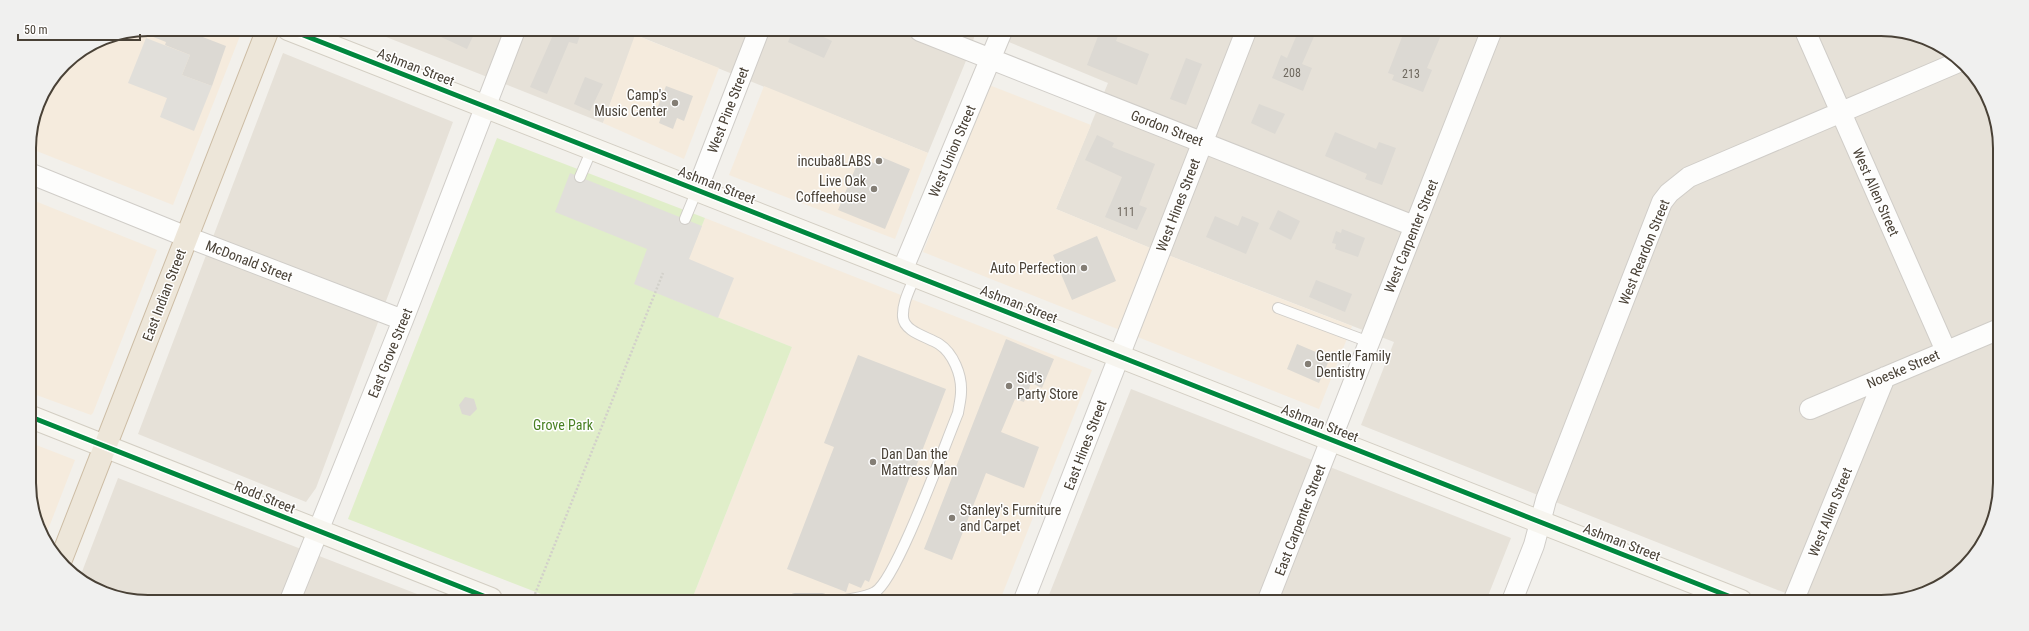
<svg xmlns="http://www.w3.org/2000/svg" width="2029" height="631" font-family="'Roboto Condensed',sans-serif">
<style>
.residential{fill:#e6e1d8}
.commercial{fill:#f5ebdd}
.green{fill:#e0eec9}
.parking{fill:#e1dfda}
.building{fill:#dcd9d3}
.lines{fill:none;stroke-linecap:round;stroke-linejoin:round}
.lane-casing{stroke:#d0cdc8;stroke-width:12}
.street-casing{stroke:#d0cdc8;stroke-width:22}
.secondary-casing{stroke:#d3cec3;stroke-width:24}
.highway-casing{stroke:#ccbca4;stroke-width:24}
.path{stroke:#d2d0ca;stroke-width:2.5;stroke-dasharray:2 2;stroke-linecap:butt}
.lane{stroke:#fdfdfc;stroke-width:10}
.street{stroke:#fdfdfc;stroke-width:20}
.secondary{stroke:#f7f5ef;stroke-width:22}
.highway{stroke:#ede6d9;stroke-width:22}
.cycleway-casing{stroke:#fff;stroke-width:8}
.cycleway{stroke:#00873e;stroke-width:5}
.poi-dot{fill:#847e75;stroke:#fff;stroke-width:1.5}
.labels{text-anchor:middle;stroke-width:3;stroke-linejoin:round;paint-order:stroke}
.number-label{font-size:12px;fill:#6e685e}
.street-label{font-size:14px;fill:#494136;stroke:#fff}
.poi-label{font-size:14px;fill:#494136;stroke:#fff;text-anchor:end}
.park-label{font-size:14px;fill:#498023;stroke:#fff}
.rim{fill:none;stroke:#494136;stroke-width:2}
</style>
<rect width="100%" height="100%" fill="#f2f0eb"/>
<path class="residential" d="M366,29L976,31L970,51L928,153L636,35L603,123Z
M982,31L1912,33L1941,45L1970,69L1998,125L1996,514L1980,549L1959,573L1926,593L1889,602H1808L1361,425L1394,342L1160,252L1056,209L1108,83Z
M283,53L453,122L316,488L306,502L138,434Z
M1131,389L1511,538L1486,601L1047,600Z
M118,478L430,599L117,598L80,577Z"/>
<path class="commercial" d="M148,29H227L240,36L173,205L29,148V140L38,102L64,64L103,38Z
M635,35L719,68L684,159L603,123Z
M989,85L1091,125L1056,209L1160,252L1352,326L1319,409L923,252Z
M764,86L928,153L895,239L729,175Z
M30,199L157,250L93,413L91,415L31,393Z
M705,218L1092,370L1000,600L692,599L792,347L672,299Z
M31,443L75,460L44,540L31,506Z"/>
<path class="green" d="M497,138L705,218L672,299L792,347L692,599H554L348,519Z"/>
<path class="parking" d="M146,38L190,55L182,75L212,86L194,131L160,117L167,98L128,83Z
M570,173L702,226L689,259L734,278L718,318L634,284L647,249L555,212Z"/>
<path class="building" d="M148,29H182L226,46L212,86L182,75L190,55L165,45L166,42L138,31Z
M426,30H476L467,49Z
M542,30H582L577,44L569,42L547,94L530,87L553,35Z
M793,30H809L832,41L824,58L788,42Z
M1100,31H1120L1116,41L1149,54L1137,85L1087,65Z
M1298,32H1316L1302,64L1312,68L1303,91L1272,78L1281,55L1287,58Z
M1404,32H1433L1441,35L1427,68L1432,70L1423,92L1392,80L1394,75L1388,73Z
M1186,58L1202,64L1186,105L1170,99Z
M585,77L603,84L590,111L574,104Z
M666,86L693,96L684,121L677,118L673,129L659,123L663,111L657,109Z
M1259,104L1285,114L1275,134L1251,123Z
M1335,132L1376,149L1379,142L1396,148L1382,185L1365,179L1367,174L1325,156Z
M1097,135L1114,143L1112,147L1155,164L1139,205L1147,208L1137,230L1105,217L1122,177L1085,160Z
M879,156L910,169L885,229L838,210L860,157L876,164Z
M1278,210L1300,221L1291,240L1269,229Z
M1215,216L1238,226L1242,216L1259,223L1246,254L1206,237Z
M1342,229L1365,238L1358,257L1335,249L1336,244L1332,243L1336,231L1341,233Z
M1097,236L1116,281L1072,300L1053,255Z
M1316,280L1352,294L1345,312L1309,297Z
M1006,339L1054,359L1042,388L1031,383L1024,402L1015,399L1001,432L1039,447L1024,488L986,473L952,560L924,549Z
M1297,344L1330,358L1319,383L1287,369Z
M858,355L946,389L912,477L910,476L869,582L865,580L861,588L849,583L846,592L787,569L834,447L824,443Z
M465,397L474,399L477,409L470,416L462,414L459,405Z"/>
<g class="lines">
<g class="lane-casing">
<path id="lane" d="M580,177L592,149
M685,219L697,190
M1278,308L1369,342
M795,599H822
M845,600C854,598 867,597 875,592C897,579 945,444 958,413C959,406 961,399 961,392C962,375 953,353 939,344C928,337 904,332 903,317C902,303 910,289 915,276"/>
</g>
<g class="street-casing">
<path id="street" d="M920,31L1414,226
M1806,33L1946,351
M29,173L187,237L403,320
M697,190L759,30
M902,271L1002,31
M1810,409L1997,330
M291,598L403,320L515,30
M1024,600L1246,31
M1268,600L1491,32
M1512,601L1534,545L1546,500L1662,202L1669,193L1689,177L1961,61
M1793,602L1885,377"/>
</g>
<g class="secondary-casing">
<path id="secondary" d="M288,29L1741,601
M31,417L491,599"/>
</g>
<g class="highway-casing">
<path id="highway" d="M60,562L268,29"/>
</g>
<path class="path" d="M535,594L663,273"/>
<use href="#lane" class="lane"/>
<use href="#street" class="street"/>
<use href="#secondary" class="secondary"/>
<use href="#highway" class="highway"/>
<g class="cycleway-casing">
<path id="cycleway" d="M288,29L1741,601
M31,417L491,599"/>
</g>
<use href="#cycleway" class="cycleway"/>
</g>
<g class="poi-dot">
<circle cx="675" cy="103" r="4"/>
<circle cx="879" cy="161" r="4"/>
<circle cx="874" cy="189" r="4"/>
<circle cx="1084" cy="268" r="4"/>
<circle cx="1308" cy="364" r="4"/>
<circle cx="1009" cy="386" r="4"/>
<circle cx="873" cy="462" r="4"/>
<circle cx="952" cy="518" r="4"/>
</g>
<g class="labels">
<g class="number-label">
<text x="1292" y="77">208</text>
<text x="1411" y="78">213</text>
<text x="1126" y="216">111</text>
</g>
<g class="street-label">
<text transform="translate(416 67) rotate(21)" y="5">Ashman Street</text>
<text transform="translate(728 110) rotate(-69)" y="5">West Pine Street</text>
<text transform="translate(1167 128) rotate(21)" y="5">Gordon Street</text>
<text transform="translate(952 151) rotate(-67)" y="5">West Union Street</text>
<text transform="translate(717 185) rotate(21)" y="5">Ashman Street</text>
<text transform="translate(1876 192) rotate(66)" y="5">West Allen Street</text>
<text transform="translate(1178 205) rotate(-69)" y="5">West Hines Street</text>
<text transform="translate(1411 236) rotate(-68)" y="5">West Carpenter Street</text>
<text transform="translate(1644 252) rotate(-68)" y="5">West Reardon Street</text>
<text transform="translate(249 261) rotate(21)" y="5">McDonald Street</text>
<text transform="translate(164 295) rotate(-69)" y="5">East Indian Street</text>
<text transform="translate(1019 304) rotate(21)" y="5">Ashman Street</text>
<text transform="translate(390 353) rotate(-68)" y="5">East Grove Street</text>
<text transform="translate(1903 369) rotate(-23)" y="5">Noeske Street</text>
<text transform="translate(1320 423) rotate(21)" y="5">Ashman Street</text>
<text transform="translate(1085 445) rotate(-69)" y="5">East Hines Street</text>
<text transform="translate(265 497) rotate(22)" y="5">Rodd Street</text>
<text transform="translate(1830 512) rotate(-68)" y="5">West Allen Street</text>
<text transform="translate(1300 520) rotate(-69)" y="5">East Carpenter Street</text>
<text transform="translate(1622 542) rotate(21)" y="5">Ashman Street</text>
</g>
<g class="poi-label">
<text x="667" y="100">Camp's<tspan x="667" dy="16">Music Center</tspan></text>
<text x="871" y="166">incuba8LABS</text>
<text x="866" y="186">Live Oak<tspan x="866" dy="16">Coffeehouse</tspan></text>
<text x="1076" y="273">Auto Perfection</text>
<text x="1316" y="361" text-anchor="start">Gentle Family<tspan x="1316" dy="16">Dentistry</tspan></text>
<text x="1017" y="383" text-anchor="start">Sid's<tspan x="1017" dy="16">Party Store</tspan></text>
<text x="881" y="459" text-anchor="start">Dan Dan the<tspan x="881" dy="16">Mattress Man</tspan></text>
<text x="960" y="515" text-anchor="start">Stanley's Furniture<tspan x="960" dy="16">and Carpet</tspan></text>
</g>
<g class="park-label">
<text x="563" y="430">Grove Park</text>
</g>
</g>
<path d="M0 0H2029V631H0ZM148 36H1881A112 112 0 0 1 1993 148V483A112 112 0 0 1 1881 595H148A112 112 0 0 1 36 483V148A112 112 0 0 1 148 36Z" fill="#f0f0ef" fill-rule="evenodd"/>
<path class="rim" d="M148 36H1881A112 112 0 0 1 1993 148V483A112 112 0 0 1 1881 595H148A112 112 0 0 1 36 483V148A112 112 0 0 1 148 36Z"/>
<path d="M18 34v6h122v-6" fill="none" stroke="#494136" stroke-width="2"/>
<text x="24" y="34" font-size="12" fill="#494136" stroke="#ffffff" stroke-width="3" paint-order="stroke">50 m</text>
</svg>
